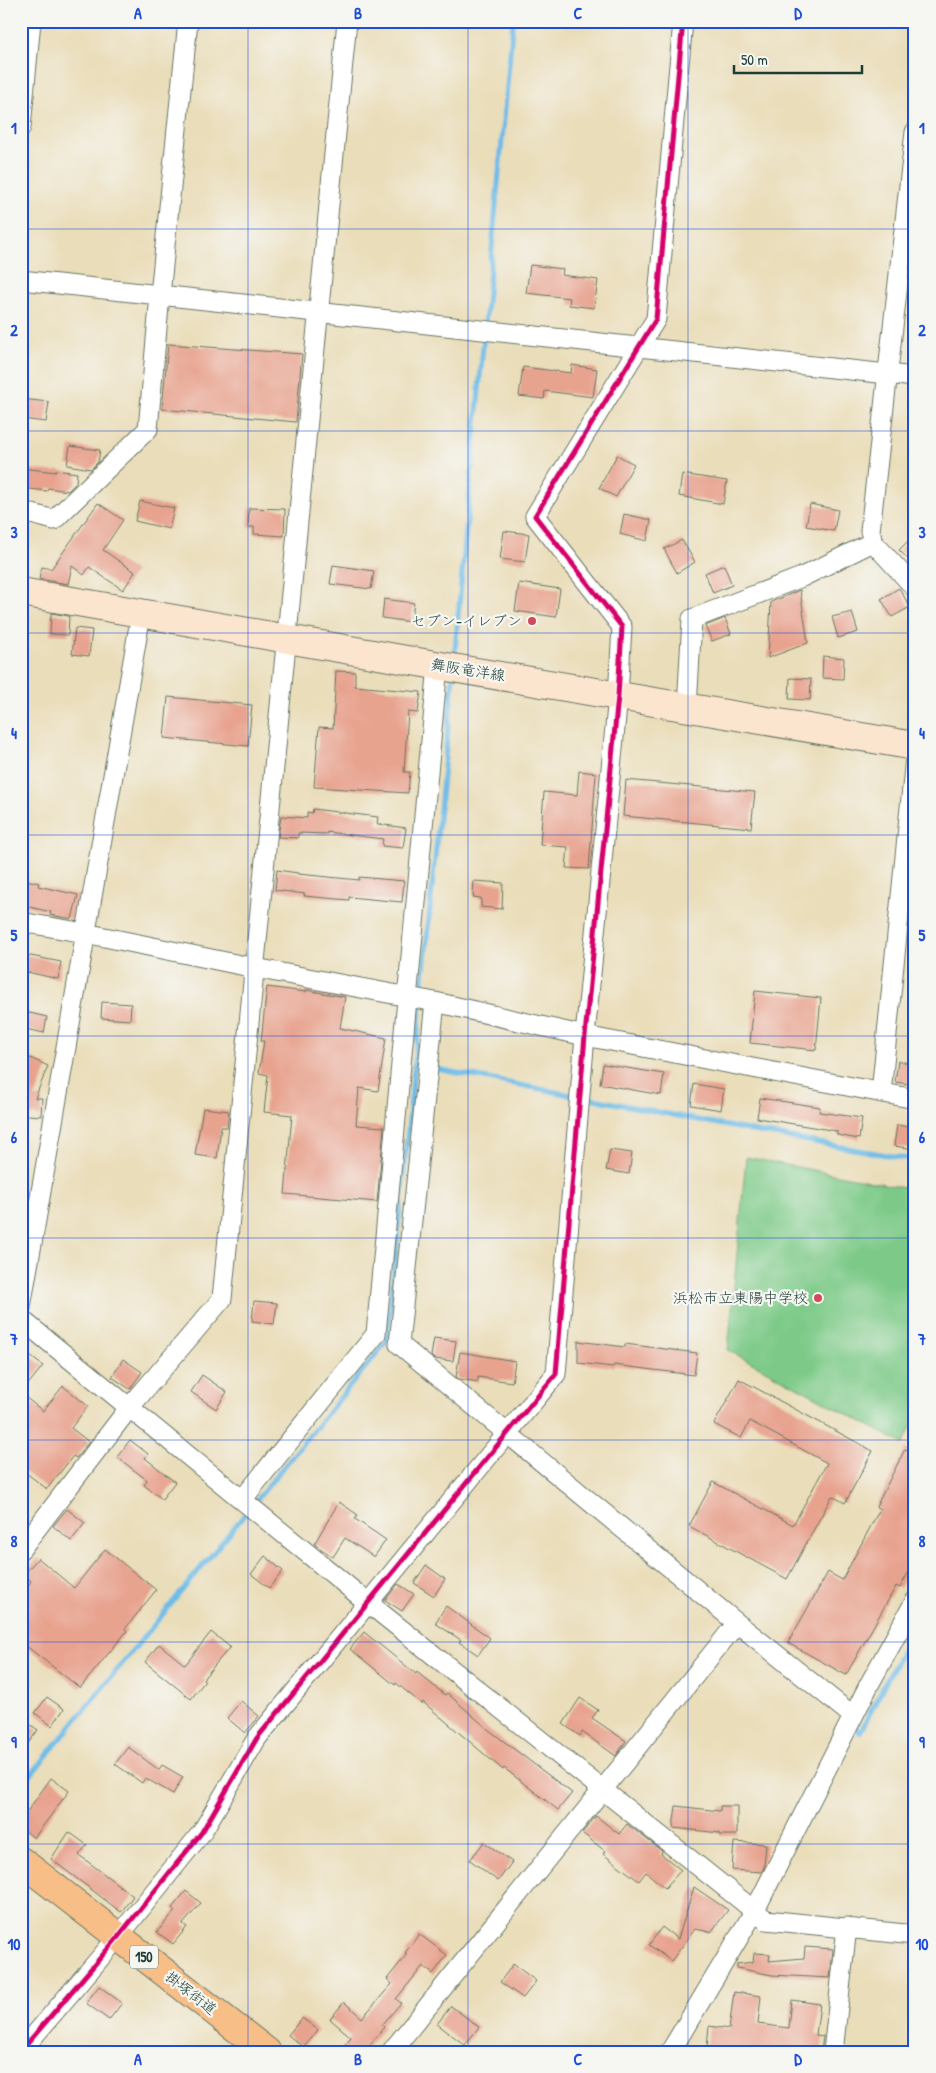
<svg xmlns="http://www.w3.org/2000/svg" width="936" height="2073" font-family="'Patrick Hand','Klee One',sans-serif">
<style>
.garden{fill:#7dca88;stroke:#4e845e}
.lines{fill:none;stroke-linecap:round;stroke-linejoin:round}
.stream{stroke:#6dbce8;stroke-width:5}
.building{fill:#e8a38f}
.street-casing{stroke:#667563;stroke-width:21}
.secondary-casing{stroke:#667563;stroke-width:30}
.highway-casing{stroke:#667563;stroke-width:30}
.street{stroke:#fff;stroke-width:19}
.secondary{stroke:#fce5cf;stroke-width:28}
.highway{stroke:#f7be87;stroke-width:28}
.cycleway-casing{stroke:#f6f6f2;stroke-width:8}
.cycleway{stroke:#d6006c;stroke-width:5}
.grid{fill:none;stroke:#1d4ed8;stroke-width:1;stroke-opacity:0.55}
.poi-dot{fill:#d1495b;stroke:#f6f6f2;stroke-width:2}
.labels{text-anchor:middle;stroke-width:4.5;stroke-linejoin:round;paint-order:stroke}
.shield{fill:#f6f6f2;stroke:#60746d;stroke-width:1}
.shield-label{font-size:14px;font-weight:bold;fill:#1f3d34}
.poi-label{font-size:15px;fill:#1f3d34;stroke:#f6f6f2;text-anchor:end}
.street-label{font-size:15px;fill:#1f3d34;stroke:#f6f6f2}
.neatline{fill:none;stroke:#1d4ed8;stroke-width:2}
.grid-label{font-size:16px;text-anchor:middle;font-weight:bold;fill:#1d4ed8}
</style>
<rect width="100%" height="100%" fill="#f6f6f2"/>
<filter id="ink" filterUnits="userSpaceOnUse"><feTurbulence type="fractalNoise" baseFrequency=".02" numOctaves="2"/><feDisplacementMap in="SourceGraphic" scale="10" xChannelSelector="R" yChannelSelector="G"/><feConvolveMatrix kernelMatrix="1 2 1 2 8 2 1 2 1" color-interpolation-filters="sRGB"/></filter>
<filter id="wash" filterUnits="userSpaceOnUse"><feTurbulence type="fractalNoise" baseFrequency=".0096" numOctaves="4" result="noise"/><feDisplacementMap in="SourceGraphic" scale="20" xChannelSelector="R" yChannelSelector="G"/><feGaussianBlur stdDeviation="1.12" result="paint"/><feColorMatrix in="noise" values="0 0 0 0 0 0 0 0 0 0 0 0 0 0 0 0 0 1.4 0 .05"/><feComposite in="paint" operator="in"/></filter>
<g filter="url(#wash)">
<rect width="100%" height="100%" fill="#eaddb9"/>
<path class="garden" d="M746,1157L915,1190V1420L903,1444L728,1350Z"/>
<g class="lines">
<path class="stream" d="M454,661L513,21
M432,1068L576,1096
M584,1097L757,1132L915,1160
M853,1726L860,1732L915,1626
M21,1787L387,1341L453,677"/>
</g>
<g id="blocks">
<path class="building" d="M530,265L563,269L562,275L598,280L594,308L569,305L570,298L526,293Z
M168,344L302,354L296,422L162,409Z
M572,365L597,369L593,397L545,391L544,399L519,396L523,367L571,373Z
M21,399L49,402L46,422L21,419Z
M70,446L100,450L98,462L91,469L67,465Z
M617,455L634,464L616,497L599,488Z
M21,468L56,472V470L77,473L76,483L68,491L48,488L47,491L21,488Z
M682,474L727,481L723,504L679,496Z
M140,501L174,508L169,529L135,521Z
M98,503L123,520L103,550L135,572L123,590L89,567L84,575L72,566L68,584L39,579L42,567L51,569Z
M810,504L838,510L834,531L806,526Z
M249,508L285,509L284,536L254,534V527H248Z
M624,514L651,520L647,541L620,534Z
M504,531L529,534L525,562L500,559Z
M915,534V566L899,550Z
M682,540L695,562L677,573L664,549Z
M333,565L374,571L371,589L330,584Z
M724,565L732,585L713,593L705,573Z
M519,583L560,589L556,617L515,611Z
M899,588L910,607L892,617L881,599Z
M800,590L808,643L768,658L771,602Z
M384,599L414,603L411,622L382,618Z
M852,612L858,632L838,638L832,617Z
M51,613L69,616L68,635L50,634Z
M725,618L731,634L712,641L705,626Z
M75,628L92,630L89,656L72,654Z
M823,656L844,658L843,679L822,678Z
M336,671L355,672V686L421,692L418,713L408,712L404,772H410L408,793L314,787L319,727L333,728Z
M790,678L811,679L810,700L789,699Z
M168,697L252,705L248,746L164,738Z
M579,771L596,773L589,869L566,868L568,847L540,845L544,792L577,795Z
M626,780L755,792L751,828L623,816Z
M313,809L378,817L377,824L406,828L403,848L382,846L383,839L327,832V834L298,833V838L278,837L281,816L307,818V812L312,813Z
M277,870L298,873V874L359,880V877L404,881L402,902L349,897V900L304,896L305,894L275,890Z
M21,879L39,883L38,886L78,895L72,919L50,915L51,912L21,905Z
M474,881L503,883L502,909L481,907V898L473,897Z
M26,955L61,962L58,979L23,971Z
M267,987L306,992V990L345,997L340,1028L386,1038L378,1091L359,1088L356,1125L384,1127L377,1202L285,1194L292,1115L264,1112L268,1075L259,1073L264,1041H261Z
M755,991L821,998L816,1050L750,1043Z
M102,1002L131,1004L130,1020L101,1018Z
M21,1011L47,1017L44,1033L21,1028Z
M21,1054L48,1066L35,1098H42L41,1116L28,1115L21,1130Z
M898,1061L915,1064V1085L895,1082Z
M603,1064L664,1074L661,1095L600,1084Z
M694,1084L724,1089L721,1110L691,1105Z
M760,1098L820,1107L819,1112L862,1118L859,1139L837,1135V1131L757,1118Z
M203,1108L229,1111L227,1127H221L217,1158L195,1155Z
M897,1125L915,1128V1149L894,1146Z
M610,1150L632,1153L629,1174L606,1170Z
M254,1301L277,1303L274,1324L252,1321Z
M434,1338L456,1341L453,1361L434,1359L431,1356Z
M578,1341L625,1347V1344L697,1353L694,1375L614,1365L613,1367L578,1363Z
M21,1349L43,1366L21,1393Z
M460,1352L515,1361L512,1382L478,1377V1382L459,1379L456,1377Z
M123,1359L142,1372L130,1389L112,1377Z
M202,1375L227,1392L216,1409L191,1392Z
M739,1379L873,1451L845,1503L832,1496L787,1579L689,1526L713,1482L793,1525L827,1463L750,1421L741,1438L714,1424Z
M63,1386L88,1406L71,1428L89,1442L76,1458L73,1456L47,1489L21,1469V1394L43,1411Z
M130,1440L148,1454L145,1458L175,1482L162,1499L144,1485L147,1480L117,1457Z
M905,1449L915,1453V1560L900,1588L896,1586L846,1675L788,1643L828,1572L842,1580L880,1509L876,1507Z
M339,1502L358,1515L355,1519L386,1540L374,1557L345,1538L333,1557L314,1544Z
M67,1509L85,1523L71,1541L53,1526Z
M105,1549L156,1590L125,1629L127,1631L80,1688L21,1642V1597L31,1581L24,1574L38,1558L74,1588Z
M265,1556L283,1571L269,1588L251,1574Z
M426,1565L445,1579L434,1596L414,1583Z
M398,1584L414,1594L402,1611L385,1600Z
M446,1606L490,1638L478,1655L459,1642L461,1640L435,1623Z
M211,1632L230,1647L203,1679L205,1681L191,1699L145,1662L159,1644L185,1665Z
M364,1632L416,1674L417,1672L445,1695L447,1693L489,1730L572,1793L558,1810L504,1768L503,1770L423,1702L422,1704L396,1683L395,1685L350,1649Z
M47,1697L64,1709L52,1726L35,1713Z
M580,1698L598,1710L592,1718L626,1741L616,1756L582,1732L580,1736L563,1724Z
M241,1701L259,1716L245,1733L227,1718Z
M21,1718L38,1730L21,1753Z
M128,1747L159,1770L162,1765L183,1777L173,1794L145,1778L142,1783L115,1764Z
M51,1778L69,1791L34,1838L21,1828V1820Z
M676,1806L720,1811V1806H737V1835H720V1833L673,1828Z
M596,1816L619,1834L627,1824L662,1851L661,1854L681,1870L665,1888L646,1872L639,1881L603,1854L605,1851L582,1833Z
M69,1832L87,1845L79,1855L133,1896L121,1912L51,1859Z
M484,1842L512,1862L498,1881L470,1860Z
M734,1842L766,1844L764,1867L762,1872L732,1870Z
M694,1887L728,1910L711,1932L695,1929L671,1961L649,1945L662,1927L678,1939Z
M186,1891L201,1903L183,1924L187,1927L173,1944L157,1932L175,1911L172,1908Z
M419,1934L447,1955L433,1974L423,1966L396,1999L401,2003L382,2025L384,2027L364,2052H339L351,2037L330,2019L344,2002L362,2018L392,1984L387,1979L407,1954L405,1953Z
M805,1947L833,1949L830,1978L772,1975L737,1968V1964L753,1962L754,1953L770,1954L769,1961L804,1958Z
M513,1964L536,1981L523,1998L500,1982Z
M99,1986L122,2003L109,2020L86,2003Z
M734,1992L761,1996L758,2024L789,2028L792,2000L820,2004L816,2035L823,2036L821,2052L735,2051L707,2047L709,2026L729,2029Z
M451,2006L479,2027L465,2045L437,2024Z
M302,2018L318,2030L303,2047L288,2035Z"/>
</g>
</g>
<g filter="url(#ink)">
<use href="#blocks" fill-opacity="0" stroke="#667563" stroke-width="1"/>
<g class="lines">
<g class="street-casing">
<path id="street" d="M21,127L31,21
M915,132L870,531L873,542L915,588
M21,280L915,377
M21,511L54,520L148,429L160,295L188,21
M687,708L692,619L802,577L873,542
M21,922L85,933L255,968L435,1002L585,1036L915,1099
M435,1002L399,1344L737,1623L853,1716
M881,1093L915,758
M21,1307L141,614
M21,1319L367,1602L766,1920L915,1935
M242,1500L376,1334L438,665
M21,1549L129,1408L222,1299L347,21
M21,2051L118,1937L202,1832L257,1738L556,1374L585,1036L618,696L622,627L535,516L656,319L683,21
M391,2052L737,1623
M670,2052L754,1912L870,1683L915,1601
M833,2052L847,1927"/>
</g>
<g class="secondary-casing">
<path id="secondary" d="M21,592L435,665L915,746"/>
</g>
<g class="highway-casing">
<path id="highway" d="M21,1861L267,2052"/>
</g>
<use href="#street" class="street"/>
<use href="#secondary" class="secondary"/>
<use href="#highway" class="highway"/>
<g class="cycleway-casing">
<path id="cycleway" d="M21,2051L118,1937L202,1832L257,1738L556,1374L585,1036L618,696L622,627L535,516L656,319L683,21"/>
</g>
<use href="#cycleway" class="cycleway"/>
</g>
</g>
<path class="grid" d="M248,21V2052M468,21V2052M688,21V2052M21,229H915M21,431H915M21,633H915M21,835H915M21,1036H915M21,1238H915M21,1440H915M21,1642H915M21,1844H915"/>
<g class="poi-dot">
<circle cx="532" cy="621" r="5"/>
<circle cx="818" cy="1298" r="5"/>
</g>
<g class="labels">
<rect class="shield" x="130" y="1945.5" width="28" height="23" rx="4"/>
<g class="shield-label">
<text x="144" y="1962">150</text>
</g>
<g class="poi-label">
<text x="522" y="626">セブン-イレブン</text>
<text x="808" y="1303">浜松市立東陽中学校</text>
</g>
<g class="street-label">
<text transform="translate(468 670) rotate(9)" y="5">舞阪竜洋線</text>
<text transform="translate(191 1993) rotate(38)" y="5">掛塚街道</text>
</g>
</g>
<rect width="936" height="2073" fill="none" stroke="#f6f6f2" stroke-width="55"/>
<path d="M734 65v8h128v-8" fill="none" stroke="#1f3d34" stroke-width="2.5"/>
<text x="741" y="65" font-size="15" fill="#1f3d34" stroke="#f6f6f2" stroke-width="4" paint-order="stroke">50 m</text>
<rect x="28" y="28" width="880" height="2018" class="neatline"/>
<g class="grid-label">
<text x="138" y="19">A</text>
<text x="358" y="19">B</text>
<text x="578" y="19">C</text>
<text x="798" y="19">D</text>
<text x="14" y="134">1</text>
<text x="922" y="134">1</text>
<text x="14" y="336">2</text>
<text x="922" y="336">2</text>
<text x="14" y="538">3</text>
<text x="922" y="538">3</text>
<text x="14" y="739">4</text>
<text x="922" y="739">4</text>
<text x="14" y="941">5</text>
<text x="922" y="941">5</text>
<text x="14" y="1143">6</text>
<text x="922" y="1143">6</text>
<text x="14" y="1345">7</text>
<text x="922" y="1345">7</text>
<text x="14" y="1547">8</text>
<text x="922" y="1547">8</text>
<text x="14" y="1748">9</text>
<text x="922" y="1748">9</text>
<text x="14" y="1950">10</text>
<text x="922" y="1950">10</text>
<text x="138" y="2065">A</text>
<text x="358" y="2065">B</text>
<text x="578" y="2065">C</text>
<text x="798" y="2065">D</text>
</g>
</svg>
